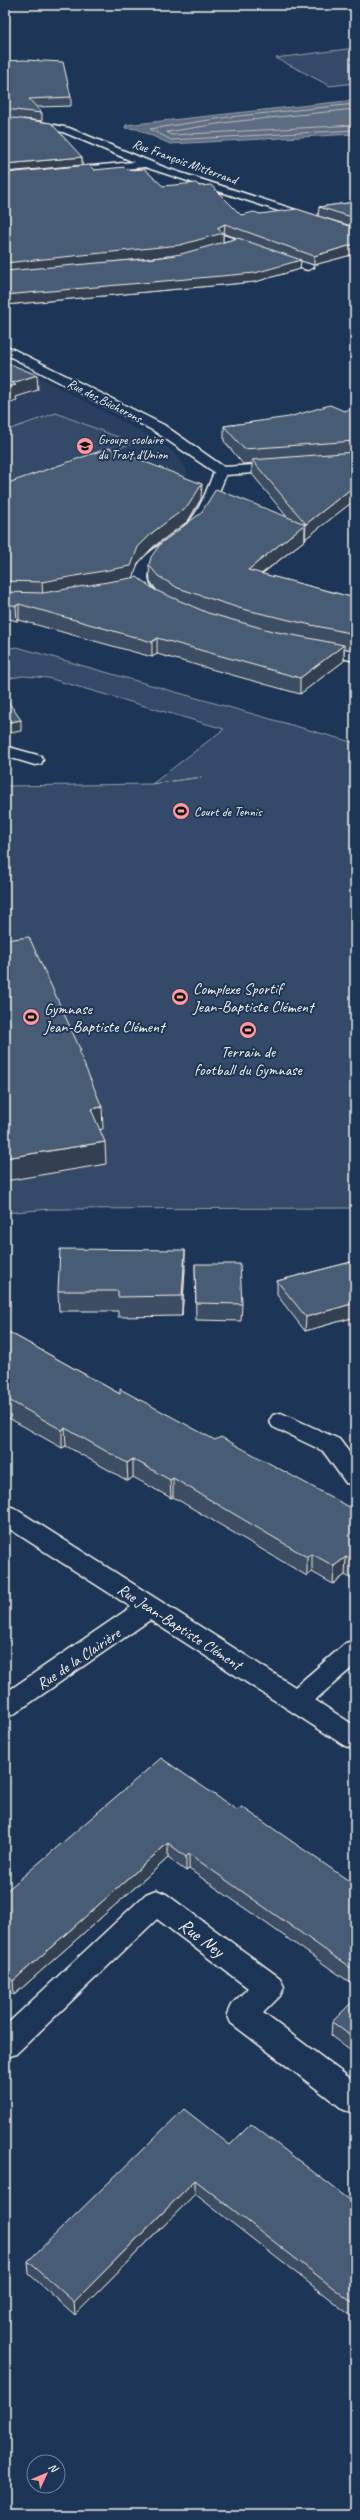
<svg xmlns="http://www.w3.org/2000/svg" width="360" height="2520" font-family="Caveat,sans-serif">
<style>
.built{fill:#2a4060}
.green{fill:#354a67;stroke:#949ea8}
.water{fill:#5e6d82;stroke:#9aa2ab}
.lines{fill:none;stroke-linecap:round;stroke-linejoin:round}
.shore{stroke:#b8bcbf;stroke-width:1}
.minor-casing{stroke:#f4f1e8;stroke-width:3}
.minor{fill:#1d3557;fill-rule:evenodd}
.wall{fill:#3e4e64;stroke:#f4f1e8;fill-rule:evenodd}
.shaded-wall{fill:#324051;stroke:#f4f1e8}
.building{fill:#485b74;stroke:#f4f1e8}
.labels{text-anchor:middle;stroke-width:4;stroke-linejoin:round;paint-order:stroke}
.far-street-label{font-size:13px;fill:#f4f1e8;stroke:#1d3557}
.far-poi-label{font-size:13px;fill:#f4f1e8;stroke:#1d3557;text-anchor:start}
.poi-label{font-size:16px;fill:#f4f1e8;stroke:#1d3557;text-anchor:start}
.street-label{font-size:16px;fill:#f4f1e8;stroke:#1d3557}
.near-street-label{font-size:19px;fill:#f4f1e8;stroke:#1d3557}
</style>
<rect width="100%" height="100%" fill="#1d3557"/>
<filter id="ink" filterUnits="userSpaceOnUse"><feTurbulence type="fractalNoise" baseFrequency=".025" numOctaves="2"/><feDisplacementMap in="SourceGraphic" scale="8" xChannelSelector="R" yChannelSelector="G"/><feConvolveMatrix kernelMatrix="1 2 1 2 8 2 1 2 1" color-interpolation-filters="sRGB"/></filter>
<g filter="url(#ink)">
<path class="built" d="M9,361L157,440L173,452L186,468L188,485L5,537V362Z"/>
<path class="green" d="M355,48V83L330,86L276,58Z
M56,413L133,443L5,488V431Z
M17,647L355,743V1208L50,1209L5,1213V786L151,784L202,777L152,784L224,729L48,678L23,676L5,679V649Z"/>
<path class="water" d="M355,100V134L170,144L137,129L125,128L126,125Z"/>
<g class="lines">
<path class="shore" d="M355,104L229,117L150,129L171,140L355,130
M355,109L230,122L167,132L171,135L355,125"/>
<g class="minor-casing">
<path id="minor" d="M5,119L35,121L69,128L166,168L355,229V236L145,167L5,180V174L134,162L63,132L35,127L5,125Z
M217,233L312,265L314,267L308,270L304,269L213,238V234Z
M5,345L164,425L224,467L282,463L289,467L282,471L226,475L213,506L199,528L151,567C142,585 156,589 164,601L162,604C155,606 149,604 143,598C110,564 172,542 189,522C201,508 207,489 214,472L154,431L5,354Z
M314,643L355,651V661L309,651L306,648L309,645Z
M5,746L41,756L43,760L41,764L35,765L5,756Z
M281,1413L339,1439L355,1460V1485L346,1483L323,1451L273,1427L269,1421L273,1415Z
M5,1505L14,1508L295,1687L346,1643L355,1640V1665L315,1700L355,1726V1749L345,1746L150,1620L14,1714L5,1717V1693L131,1607L5,1526Z
M156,1890L166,1894L280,1978L284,1987L280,1996L263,2013L355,2082V2113L344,2110L231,2023L227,2014L231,2005L248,1988L157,1919L16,2054L5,2058V2026L146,1894Z"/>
</g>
<use href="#minor" class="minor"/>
</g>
<path class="wall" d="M5,61L71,97V106L37,107L42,113V121L23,119L82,157V165L5,172Z
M94,170H128L163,186H199L241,215L260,214L355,228V254L314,265L301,261L300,269L255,282L5,305V173ZM223,234H224L238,238L223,242ZM174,255L155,258L107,262Z
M355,202V227L318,216L319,207Z
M355,408V504L351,503L305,539V540L262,574L355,598V651L344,648V661L300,694L157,654L152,657L19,620L17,621L5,618V484L201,499L188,521L153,547L138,563L133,578L158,592L150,581L149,565L287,517L252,474V463L243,464L224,441V426L344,411Z
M355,1261V1317L305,1331L277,1295V1281Z
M195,1264L242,1304L241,1321L196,1320Z
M185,1269L182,1316L118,1317V1311H59L58,1291Z
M5,1330L120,1394L355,1510V1581L345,1575L333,1584L312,1572L307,1576L173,1497L171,1498L133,1477L128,1481L66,1446L62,1448L5,1416Z
M237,1810L355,1885V1986L189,1869L186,1871L168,1858L14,1995L5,1988V1892Z
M355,1999V2054L331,2036L332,2022Z
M230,2145L355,2204V2319L195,2194L75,2315L29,2274L28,2261Z"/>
<path class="shaded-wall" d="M82,157V165L5,172V164Z
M225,224L224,234H223V243L180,255L5,273V263L217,228Z
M355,244V254L314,265V256Z
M301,260L300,269L255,282L5,305V295Z
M37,375L38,390L16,397L17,400L5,404V388L12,383Z
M202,484L201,499L188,521L153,547L138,563L132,582L43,598L42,582L138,547Z
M352,488L351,503L305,539L306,524Z
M305,524V540L247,585L248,570Z
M19,604V620L17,621L16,606Z
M157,638V654L152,657V642Z
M344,645V661L300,694V678Z
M21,720V731L5,734V723Z
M102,1107L103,1129L92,1131L91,1109Z
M105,1142L106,1164L5,1181V1158Z
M185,1250V1269L182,1316V1296Z
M355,1303V1317L305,1331L306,1317Z
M65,1428L66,1446L62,1448V1430Z
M133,1459V1477L128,1481L127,1463Z
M173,1478V1497L171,1498L170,1480Z
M312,1554V1572L307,1576V1557Z
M346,1557L345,1575L333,1584L334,1566Z
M168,1843V1858L14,1995L13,1981Z
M189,1854V1869L186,1871V1857Z
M195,2180V2194L75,2315L74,2302Z"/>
<path class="building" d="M24,60L63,62L71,97L29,99L42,113L5,109V61Z
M5,117L51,123L82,157L5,164Z
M89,165L94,170L125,167L128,170L144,169L163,186L196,183L199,186L211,185L241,215L254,212L260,214L297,209L355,228V244L314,256L225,224L217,228L223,233L180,245L5,263V173Z
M355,202V218L319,207Z
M238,238L301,260L255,273L5,295V271L155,258L181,254Z
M5,362L37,375L12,383L16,385L5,388Z
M330,405L344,411L355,408V441L244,449L224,426L289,417Z
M109,448L202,484L188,506L153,532L138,547L131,566L42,582L5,581V484Z
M355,452V489L352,488L306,524L252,460Z
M216,489L305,524L248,570L355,598V634L311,625L242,609L178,588L158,576L149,565L151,557L161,543L201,513Z
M137,577L155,590L208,613L272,631L344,645L300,678L157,638L152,642L19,604L16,606L5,603V592L43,593Z
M5,697L21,720L5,723Z
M29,937L81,1051L79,1052L102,1107L91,1109L105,1142L5,1158V940Z
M60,1249L185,1250L182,1296L118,1297V1291H58Z
M355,1261V1303L306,1317L277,1281Z
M195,1264H240L242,1304L196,1303Z
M5,1330L120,1394V1389L215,1440L221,1437L355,1510V1562L346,1557L334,1566L312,1554L307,1557L173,1478L170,1480L133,1459L127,1463L65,1428L62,1430L5,1398Z
M161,1758L237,1810L242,1807L355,1885V1971L189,1854L186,1857L168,1843L13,1981L5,1974V1892Z
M355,1999V2039L332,2022Z
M184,2109L230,2145L251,2124L355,2204V2305L195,2180L74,2302L28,2261Z"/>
</g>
<defs>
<g id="school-disc" transform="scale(0.9)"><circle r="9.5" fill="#ff9aa2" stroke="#1d3557"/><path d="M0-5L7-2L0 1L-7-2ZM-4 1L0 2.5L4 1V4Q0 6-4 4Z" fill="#111"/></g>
<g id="stadium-disc" transform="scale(0.9)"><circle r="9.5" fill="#ff9aa2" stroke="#1d3557"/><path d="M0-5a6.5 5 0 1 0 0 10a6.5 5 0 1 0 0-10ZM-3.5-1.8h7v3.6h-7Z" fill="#111"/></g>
</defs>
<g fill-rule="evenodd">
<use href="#school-disc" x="85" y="446"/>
<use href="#stadium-disc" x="181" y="811"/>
<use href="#stadium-disc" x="180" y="997"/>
<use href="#stadium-disc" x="31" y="1017"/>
<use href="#stadium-disc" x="248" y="1030"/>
</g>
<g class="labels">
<g class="far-street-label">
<text transform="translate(185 161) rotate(20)" y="5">Rue François Mitterrand</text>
<text transform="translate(105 400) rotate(27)" y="5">Rue des Bûcherons</text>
</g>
<g class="far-poi-label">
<text x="98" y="444">Groupe scolaire<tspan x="98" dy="15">du Trait d'Union</tspan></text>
<text x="194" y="816">Court de Tennis</text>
</g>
<g class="poi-label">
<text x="193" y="994">Complexe Sportif<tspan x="193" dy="18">Jean-Baptiste Clément</tspan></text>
<text x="44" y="1014">Gymnase<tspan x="44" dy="18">Jean-Baptiste Clément</tspan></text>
<text x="248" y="1057" text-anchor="middle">Terrain de<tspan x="248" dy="18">football du Gymnase</tspan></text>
</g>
<g class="street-label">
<text transform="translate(180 1626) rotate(33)" y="6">Rue Jean-Baptiste Clément</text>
<text transform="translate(78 1658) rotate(-34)" y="6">Rue de la Clairière</text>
</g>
<g class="near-street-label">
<text transform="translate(202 1937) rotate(37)" y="7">Rue Ney</text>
</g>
</g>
<rect width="360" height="2520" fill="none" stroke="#1d3557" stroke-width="20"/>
<rect x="10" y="10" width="340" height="2500" fill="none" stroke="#f4f1e8" stroke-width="1.5" filter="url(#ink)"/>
<g transform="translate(46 2474) rotate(46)"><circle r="19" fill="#1d3557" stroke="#738091"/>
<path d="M0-3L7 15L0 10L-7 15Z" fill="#ff9aa2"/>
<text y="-6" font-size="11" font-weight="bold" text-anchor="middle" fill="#f4f1e8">N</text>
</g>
</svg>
